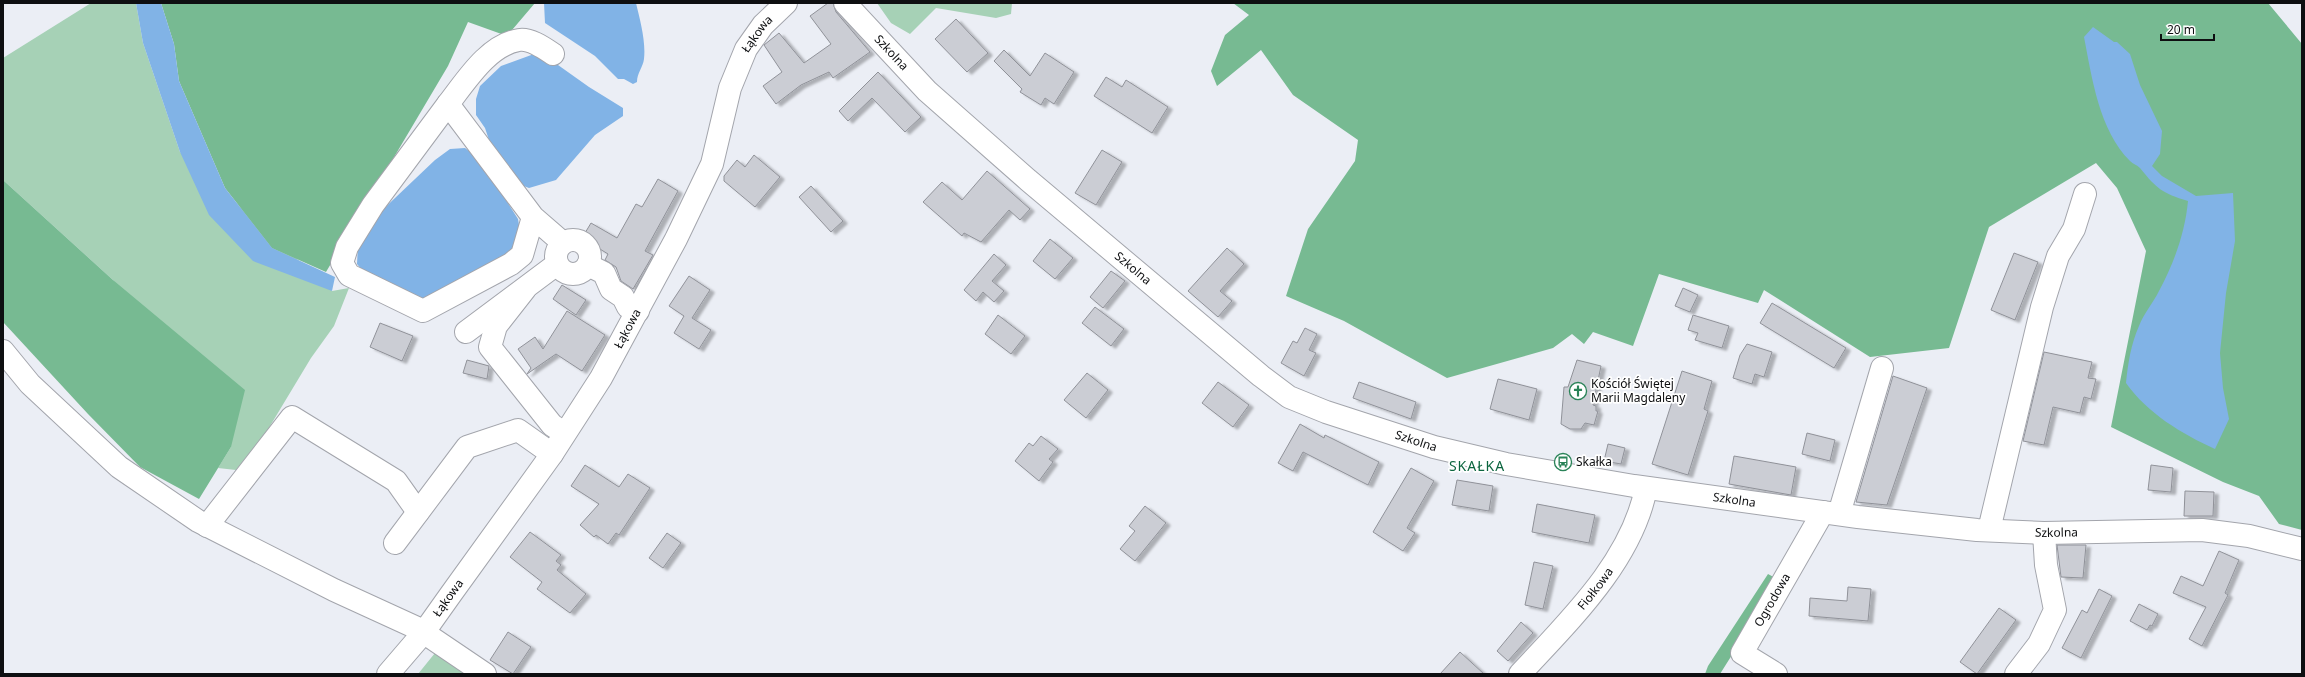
<svg xmlns="http://www.w3.org/2000/svg" width="2305" height="677" font-family="'Noto Sans',sans-serif">
<style>
.green{fill:#a6d1b6}
.forest{fill:#77ba92}
.water{fill:#81b3e6}
.building{fill:#cbcdd4;stroke:#909299;filter:url(#shadow)}
.lines{fill:none;stroke-linecap:round;stroke-linejoin:round}
.minor-casing{stroke:#a3a5ac;stroke-width:24}
.minor{stroke:#fff;stroke-width:22}
.labels{text-anchor:middle;stroke-width:3.5;stroke-linejoin:round;paint-order:stroke}
.street-label{font-size:12px;fill:#0e0f11;stroke:#fff}
.poi-label{font-size:12px;fill:#0e0f11;stroke:#fff;text-anchor:start}
.quarter-label{font-size:14px;letter-spacing:1px;fill:#0c653f;stroke:#fff}
</style>
<defs>
<filter id="shadow"><feDropShadow dx="4.5" dy="2.5" stdDeviation="1" flood-color="#0004"/></filter>
</defs>
<rect width="100%" height="100%" fill="#ebeef5"/>
<path class="green" d="M91,3H136L143,43L180,152L332,291L349,288L334,326L311,358L267,431L236,470L218,468L231,447L113,280L3,180V58Z
M877,3H1012L1011,14L996,18L936,8L910,34L891,23Z
M435,653L467,674H418Z"/>
<path class="forest" d="M161,3H535L507,36L468,22L448,66L326,272L272,248L225,188L179,81L174,44Z
M1233,3H2268L2302,44V530L2279,524L2259,496L2223,482L2111,427L2146,251L2117,188L2096,163L1989,227L1949,348L1870,357L1764,290L1758,303L1659,274L1633,346L1593,332L1584,344L1572,334L1553,348L1447,378L1344,321L1286,296L1308,229L1355,161L1358,140L1293,95L1261,50L1217,86L1211,71L1225,35L1249,15Z
M3,180L113,280L245,390L231,447L199,499L140,467L88,414L3,322Z
M1768,574L1779,580L1720,674H1705L1708,666Z"/>
<path class="water" d="M136,3H161L174,44L179,81L225,188L272,248L335,277L332,291L253,261L209,215L180,152L143,43Z
M544,3H636C640,20 646,41 644,59C643,67 637,73 637,82L633,84L624,79H618L595,56L545,23Z
M2093,27L2114,42H2117L2130,54L2140,85L2162,131L2160,154L2152,166L2162,176L2196,196L2233,193L2235,241L2226,293L2220,353L2223,388L2229,419L2215,449C2182,434 2147,413 2126,383C2128,363 2131,344 2139,326C2144,313 2153,303 2159,291C2174,263 2185,233 2188,201C2162,193 2157,189 2140,168C2137,165 2133,164 2130,161C2099,130 2092,78 2084,37Z
M534,54L558,65L589,87L623,108V116L595,135L556,180L529,188L516,183L490,143L485,128L476,115V99L480,86L501,66Z
M465,148C476,156 484,165 489,178L494,181L518,219L521,236L517,248L425,303L362,270L357,264L358,245L375,217L435,160L450,149Z"/>
<path class="building" d="M828,3H833L836,12L870,52L833,78L829,72L801,85L776,104L763,86L782,72L764,45L779,33L804,63L831,44L810,16Z
M956,19L988,53L967,72L935,39Z
M1004,50L1030,76L1045,53L1074,72L1054,104L1045,98L1041,105L1020,92L1022,89L994,61Z
M878,72L921,117L905,132L872,98L848,121L839,111Z
M1106,77L1122,87L1126,80L1168,107L1152,133L1094,96Z
M1102,150L1122,162L1096,205L1075,193Z
M754,155L780,177L755,207L724,181V176L737,160L745,167Z
M987,171L1030,209L1020,220L1009,210L981,242L964,233L962,236L923,202L942,182L962,200Z
M658,179L678,191L645,251L653,255L633,289L621,281L616,267L605,260L608,254L582,238L591,223L617,238L636,204L642,207Z
M811,186L843,221L831,232L799,197Z
M1050,239L1073,258L1055,279L1033,261Z
M1227,248L1244,264L1220,291L1232,301L1218,317L1188,291Z
M2014,253L2038,262L2015,320L1991,310Z
M994,254L1006,265L992,281L1004,291L994,302L983,292L976,301L964,290Z
M1111,271L1125,281L1103,308L1090,297Z
M689,276L710,290L692,318L711,330L699,349L674,333L684,316L669,306Z
M562,285L586,300L576,315L553,299Z
M1683,288L1698,295L1690,312L1675,306Z
M1772,303L1846,348L1834,368L1760,323Z
M1095,307L1124,329L1111,346L1082,323Z
M567,311L605,335L582,371L556,354L527,374L531,368L518,349L535,337L543,349Z
M998,315L1025,336L1011,354L985,334Z
M1693,315L1729,326L1722,348L1695,340L1698,333L1688,330Z
M380,323L413,336L402,361L370,347Z
M1305,328L1317,334L1309,350L1316,353L1304,376L1281,363L1293,341L1297,343Z
M1747,344L1772,352L1764,377L1755,374L1752,384L1733,378L1740,355Z
M2044,352L2092,362L2088,378L2096,379L2091,399L2084,397L2080,413L2053,407L2044,445L2023,441Z
M467,360L489,366L487,379L463,373Z
M1577,360L1601,366L1593,405L1596,406V411H1598L1594,425L1585,423L1581,429H1570L1561,424L1564,387H1568Z
M1682,371L1712,381L1704,409L1708,411L1688,475L1652,464Z
M1087,373L1108,390L1086,418L1064,400Z
M1893,376L1927,388L1887,505L1856,502Z
M1498,379L1537,389L1529,420L1490,409Z
M1218,382L1249,405L1233,427L1202,403Z
M1359,382L1416,402L1411,419L1353,398Z
M1300,424L1324,438L1325,435L1379,462L1368,485L1303,452L1293,471L1278,463Z
M1807,433L1835,440L1830,461L1802,454Z
M1041,436L1058,449L1049,459L1053,462L1039,481L1015,461L1029,443L1033,446Z
M1608,444L1625,448L1621,464L1604,461Z
M1734,456L1796,467L1791,495L1729,484Z
M585,465L619,487L628,474L650,488L619,535L616,533L608,544L596,535L594,537L580,525L599,504L571,486Z
M2151,465L2173,468L2171,492L2148,490Z
M1411,468L1434,481L1407,528L1415,533L1403,551L1373,532Z
M1457,480L1493,486L1489,511L1452,505Z
M2185,491L2214,492L2213,516H2184Z
M1537,504L1595,515L1589,543L1532,532Z
M1145,506L1166,523L1135,561L1120,549L1135,531L1129,526Z
M530,532L561,555L556,561L561,565L557,570L586,594L570,613L537,589L542,582L510,557Z
M667,533L681,543L663,568L649,558Z
M2057,545H2086L2083,578L2061,577Z
M2219,551L2239,560L2225,593L2228,595L2202,646L2189,639L2206,607L2173,593L2181,576L2203,586Z
M1534,562L1553,566L1543,609L1525,605Z
M1848,587L1871,589L1868,621L1809,616L1810,598L1847,601Z
M2099,589L2112,596L2081,658L2062,648L2082,610L2087,613Z
M2139,604L2158,614L2152,626L2150,625L2147,630L2130,621Z
M1999,608L2016,620L1977,674L1960,662Z
M1521,622L1533,633L1508,661L1497,651Z
M508,632L531,647L513,674L490,660Z
M1460,652L1484,674H1440Z"/>
<g class="lines">
<g class="minor-casing">
<g id="minor">
<path id="s1" d="M845,3L927,91L1028,180L1261,376L1289,397L1326,412L1434,447L1506,464L1634,486L1858,517L1977,530L2044,533L2202,530L2249,536L2302,549"/>
<path d="M448,104C466,81 488,45 519,40C530,38 544,48 553,54"/>
<path d="M533,217L522,255L511,264L423,311L349,275L342,263L347,247L373,205L448,104L533,217L563,243"/>
<circle cx="573" cy="257" r="17"/>
<path d="M588,265L604,273L611,289L623,297L628,307L638,311"/>
<path d="M525,289L496,326L490,347L552,425L564,433"/>
<path d="M466,332L557,264"/>
<path d="M3,351L30,384L119,467L198,521L334,590L417,628L485,674"/>
<path d="M1839,514L1882,368"/>
<path d="M207,526L292,417L396,481L418,512"/>
<path d="M1989,530L2042,307L2058,256L2074,229L2085,194"/>
<path d="M395,543L467,447L518,430L552,454"/>
<path id="s2" d="M388,674L424,632L451,594L552,454L601,378L676,239L712,164L730,88L746,49L763,25L786,3"/>
<path id="s3" d="M1520,674C1569,621 1632,561 1646,488"/>
<path id="s4" d="M1776,674L1742,653L1823,512"/>
<path d="M2016,674L2039,644L2055,610L2046,565L2044,533"/>
</g>
</g>
<use href="#minor" class="minor"/>
</g>
<defs>
<g id="church-ring" transform="scale(0.9)"><circle r="9.5" fill="#fff" stroke="#2a8358" stroke-width="1.5"/><path d="M-1.2-6h2.4v3.5h3.3v2.4h-3.3V6h-2.4V-.1h-3.3v-2.4h3.3Z" fill="#2a8358"/></g>
<g id="bus-ring" transform="scale(0.9)"><circle r="9.5" fill="#fff" stroke="#2a8358" stroke-width="1.5"/><path d="M-5-6H5V4H4V6H2V4H-2V6H-4V4H-5ZM-3.5-4V0h7V-4ZM-3.5 1.2v1.5H-2V1.2ZM2 1.2v1.5H3.5V1.2Z" fill="#2a8358"/></g>
</defs>
<g fill-rule="evenodd">
<use href="#church-ring" x="1578" y="391"/>
<use href="#bus-ring" x="1563" y="462"/>
</g>
<g class="labels">
<g class="street-label">
<text dy="4" stroke="none"><textPath href="#s2" startOffset="745">Łąkowa</textPath></text>
<text dy="4" stroke="none"><textPath href="#s1" startOffset="68">Szkolna</textPath></text>
<text dy="4" stroke="none"><textPath href="#s1" startOffset="392">Szkolna</textPath></text>
<text dy="4" stroke="none"><textPath href="#s2" startOffset="421">Łąkowa</textPath></text>
<text dy="4" stroke="none"><textPath href="#s1" startOffset="729">Szkolna</textPath></text>
<text dy="4" stroke="none"><textPath href="#s1" startOffset="1053">Szkolna</textPath></text>
<text dy="4" stroke="none"><textPath href="#s1" startOffset="1377">Szkolna</textPath></text>
<text dy="4" stroke="none"><textPath href="#s3" startOffset="114">Fiołkowa</textPath></text>
<text dy="4" stroke="none"><textPath href="#s2" startOffset="97">Łąkowa</textPath></text>
<text dy="4" stroke="none"><textPath href="#s4" startOffset="101">Ogrodowa</textPath></text>
</g>
<g class="poi-label">
<text x="1591" y="388">Kościół Świętej<tspan x="1591" dy="14">Marii Magdaleny</tspan></text>
<text x="1576" y="466">Skałka</text>
</g>
<g class="quarter-label">
<text x="1477" y="471">SKAŁKA</text>
</g>
</g>
<rect width="2305" height="677" fill="none" stroke="#0e0f11" stroke-width="8"/>
<path d="M2161 34v6h53v-6" fill="none" stroke="#0e0f11" stroke-width="2"/>
<text x="2167" y="34" font-size="12" fill="#0e0f11" stroke="#ffffff" stroke-width="3" paint-order="stroke">20 m</text>
</svg>
